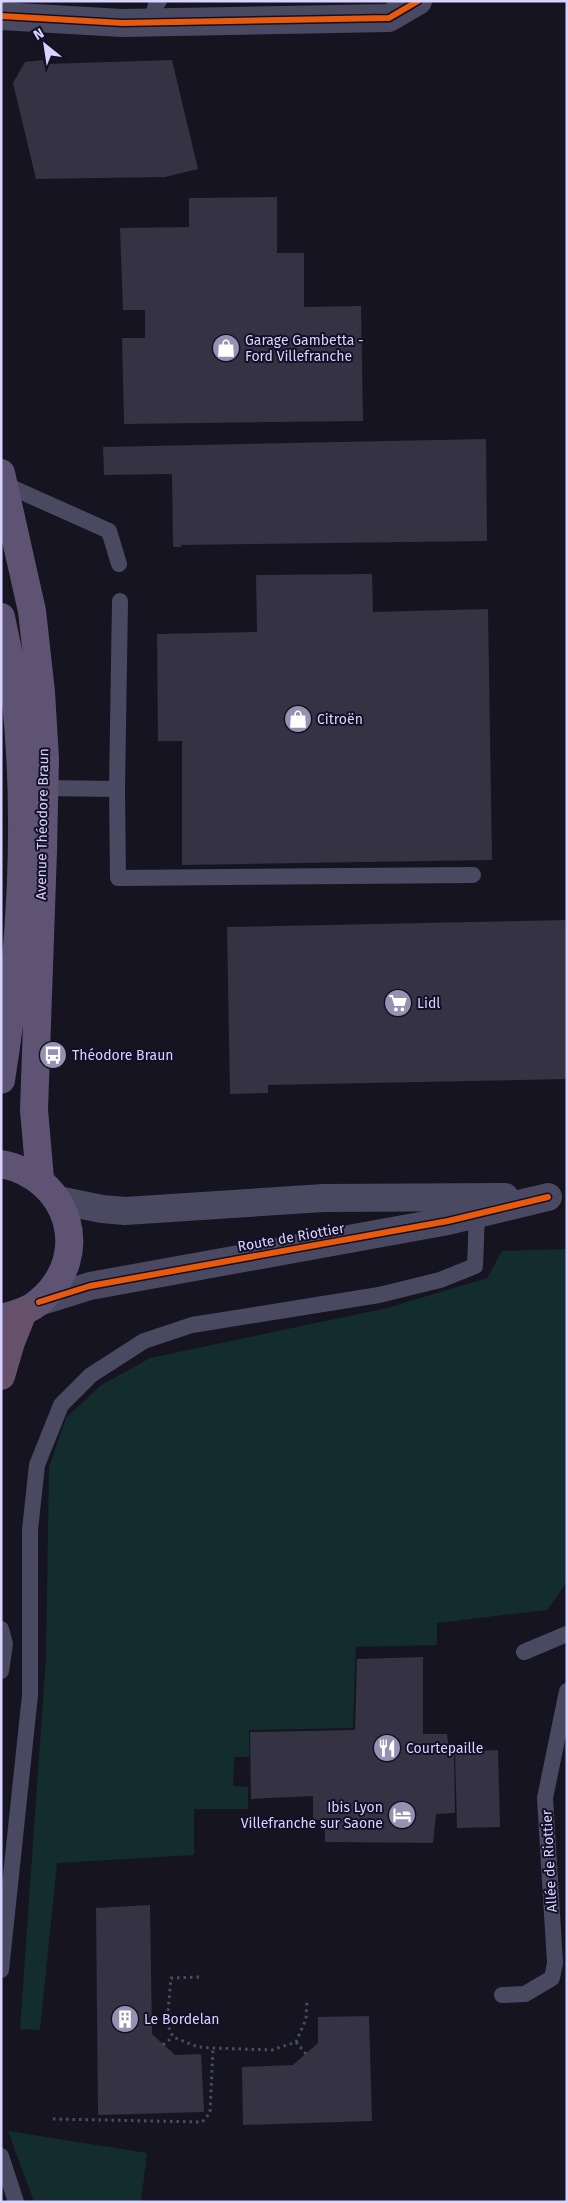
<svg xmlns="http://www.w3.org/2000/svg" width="568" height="2203" font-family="'Fira Sans',sans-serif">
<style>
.green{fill:#132c2d}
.building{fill:#343243}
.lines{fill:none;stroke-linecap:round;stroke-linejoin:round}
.path{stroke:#44505f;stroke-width:3;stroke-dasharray:2.5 4;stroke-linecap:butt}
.service{stroke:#4a4962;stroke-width:16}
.minor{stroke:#4a4962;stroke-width:28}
.primary{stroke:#5e5373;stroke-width:28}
.motorway{stroke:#67516a;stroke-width:28}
.cycleway-casing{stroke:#130f26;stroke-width:9}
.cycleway{stroke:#e8590c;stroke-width:6}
.labels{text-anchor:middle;stroke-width:4;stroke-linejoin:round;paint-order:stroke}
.poi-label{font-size:14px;fill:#d9d4ff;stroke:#130f26;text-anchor:start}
.street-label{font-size:14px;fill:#d9d4ff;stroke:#130f26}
</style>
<rect width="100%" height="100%" fill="#161421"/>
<path class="green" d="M567,1249V1582L547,1610L437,1623V1645L356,1647L353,1728L249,1730V1757H234L233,1786L248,1787V1809H194V1855L57,1863L40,2030L20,2029L46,1657L49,1467L66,1418L100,1386L150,1358L387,1308L487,1278L502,1251Z
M8,2131L147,2153L141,2202H34Z"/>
<path class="building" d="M43,60L44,64L172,60L198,169L165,177L36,179L13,83L25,62Z
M277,197V253H304V307L361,306L363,421L124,424L122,338H145V310H123L120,228L189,227V198Z
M486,439L487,541L181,545V547H173L172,474L104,475L103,447Z
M372,574L373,612L488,609L492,860L182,865V741H158L157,634L257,632L256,575Z
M567,920V1079L268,1085V1093L230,1094L227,927Z
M423,1657V1734H447L449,1749H454L455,1813L436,1814L433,1843L325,1842V1820H313V1796L251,1799L250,1732L355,1730L357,1659Z
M498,1750L500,1827L457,1828L455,1752Z
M150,1905L152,2034L175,2055L201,2054L204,2112L98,2115L96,1908Z
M369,2016L372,2121L243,2125L242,2067L293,2065L318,2043V2017Z"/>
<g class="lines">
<path class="path" d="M199,1977L171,1978L167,2023L173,2037L198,2047L213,2048L272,2050L296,2042L306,2019L307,2000
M296,2042L306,2054
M163,2045L173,2037
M53,2119L202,2122L210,2113L213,2048"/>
<path class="service" d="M152,23L156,4L159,1
M4,484L109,531L119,564
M44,788L117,789L118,878L473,875
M117,789L120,601
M1,1629L5,1644L1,1671
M524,1652L567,1634
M1,1970L30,1695V1530L37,1465L61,1405L91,1375L144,1341L192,1325L379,1295L440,1280L475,1266L477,1213
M502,1995L525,1994L552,1978L555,1963L545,1798L567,1691
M1,2156L16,2202"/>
<path class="minor" d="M1,16L122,23L389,18L418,1
M58,1200L102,1209L125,1211L324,1198L505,1197
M39,1302L90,1286L448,1221L548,1197"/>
<path class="primary" d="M1,473L32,611L41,692L45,759L43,851L34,1110L40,1179
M1,617C6,642 12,667 15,692C29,818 21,956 1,1080
M1,1164C69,1177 94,1255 40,1301C29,1311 15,1314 1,1318"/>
<path class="motorway" d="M1,1376L11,1342L23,1312"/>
<g class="cycleway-casing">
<path id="cycleway" d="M1,16L122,23L389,18L418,1
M39,1302L90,1286L448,1221L548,1197"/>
</g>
<use href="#cycleway" class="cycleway"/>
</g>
<defs>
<g id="shop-disc" transform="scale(1.4375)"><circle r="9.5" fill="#9591b1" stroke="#130f26"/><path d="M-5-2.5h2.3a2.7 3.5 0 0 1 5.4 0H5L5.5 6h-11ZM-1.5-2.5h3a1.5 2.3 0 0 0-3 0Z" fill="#fff"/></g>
<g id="supermarket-disc" transform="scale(1.4375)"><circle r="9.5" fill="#9591b1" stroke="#130f26"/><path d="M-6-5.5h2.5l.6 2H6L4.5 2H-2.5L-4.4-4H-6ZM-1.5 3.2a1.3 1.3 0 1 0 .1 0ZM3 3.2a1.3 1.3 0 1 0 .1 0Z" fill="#fff"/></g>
<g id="bus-disc" transform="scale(1.4375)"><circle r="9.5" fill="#9591b1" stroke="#130f26"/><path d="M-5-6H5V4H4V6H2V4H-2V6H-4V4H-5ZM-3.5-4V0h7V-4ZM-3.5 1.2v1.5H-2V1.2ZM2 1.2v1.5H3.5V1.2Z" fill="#fff"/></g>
<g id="restaurant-disc" transform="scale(1.4375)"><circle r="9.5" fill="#9591b1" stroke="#130f26"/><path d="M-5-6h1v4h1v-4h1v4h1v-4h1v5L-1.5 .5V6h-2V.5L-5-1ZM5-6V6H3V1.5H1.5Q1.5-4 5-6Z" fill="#fff"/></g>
<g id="hotel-disc" transform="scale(1.4375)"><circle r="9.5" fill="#9591b1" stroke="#130f26"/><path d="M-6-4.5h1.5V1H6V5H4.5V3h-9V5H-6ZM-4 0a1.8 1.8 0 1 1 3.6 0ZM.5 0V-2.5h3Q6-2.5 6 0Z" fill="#fff"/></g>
<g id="building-disc" transform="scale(1.4375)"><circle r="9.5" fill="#9591b1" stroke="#130f26"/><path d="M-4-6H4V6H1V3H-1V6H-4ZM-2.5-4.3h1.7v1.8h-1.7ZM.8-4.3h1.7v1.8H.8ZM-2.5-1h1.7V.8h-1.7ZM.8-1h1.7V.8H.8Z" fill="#fff"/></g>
</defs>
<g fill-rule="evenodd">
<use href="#shop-disc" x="226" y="348"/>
<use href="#shop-disc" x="298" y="719"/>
<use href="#supermarket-disc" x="398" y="1003"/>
<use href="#bus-disc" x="53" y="1055"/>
<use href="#restaurant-disc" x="387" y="1748"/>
<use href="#hotel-disc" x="402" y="1815"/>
<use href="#building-disc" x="125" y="2019"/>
</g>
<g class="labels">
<g class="poi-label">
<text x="245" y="345">Garage Gambetta -<tspan x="245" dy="16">Ford Villefranche</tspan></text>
<text x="317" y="724">Citroën</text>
<text x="417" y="1008">Lidl</text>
<text x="72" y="1060">Théodore Braun</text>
<text x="406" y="1753">Courtepaille</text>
<text x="383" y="1812" text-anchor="end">Ibis Lyon<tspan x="383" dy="16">Villefranche sur Saone</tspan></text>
<text x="144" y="2024">Le Bordelan</text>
</g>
<g class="street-label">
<text transform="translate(42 824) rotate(-89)" y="5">Avenue Théodore Braun</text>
<text transform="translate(291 1237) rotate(-10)" y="5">Route de Riottier</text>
<text transform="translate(549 1861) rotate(-93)" y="5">Allée de Riottier</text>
</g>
</g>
<rect width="568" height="2203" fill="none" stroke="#d9d4ff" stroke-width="5"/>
<g transform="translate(45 45) rotate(330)" stroke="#130f26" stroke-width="4" paint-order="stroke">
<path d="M0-4L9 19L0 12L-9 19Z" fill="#d9d4ff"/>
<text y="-8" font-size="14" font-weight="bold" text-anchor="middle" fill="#d9d4ff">N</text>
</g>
</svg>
